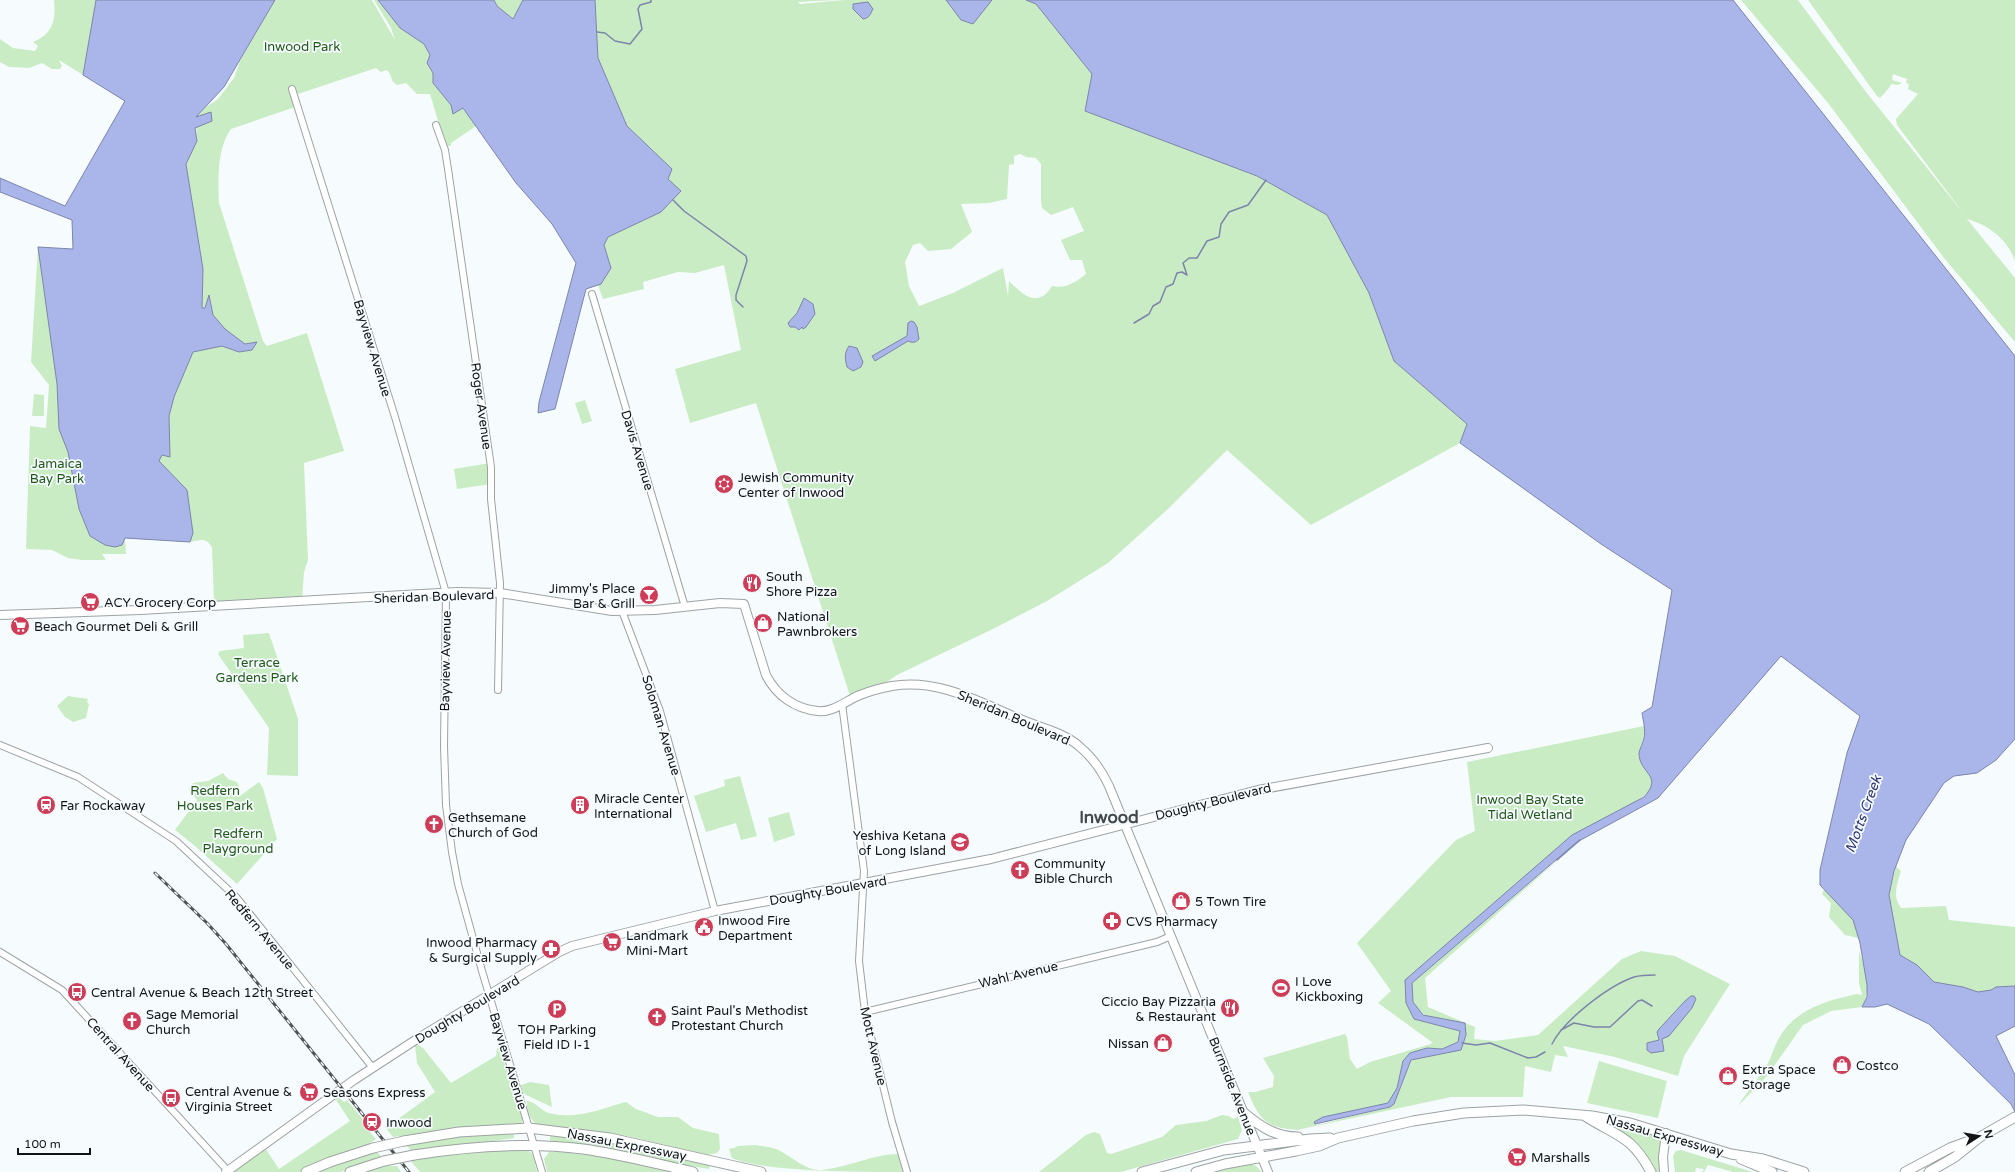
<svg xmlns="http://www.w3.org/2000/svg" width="2015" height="1172" font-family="'Varela Round',sans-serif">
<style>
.green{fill:#c9ecc4;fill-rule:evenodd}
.water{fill:#aab5ea;stroke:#7c85aa}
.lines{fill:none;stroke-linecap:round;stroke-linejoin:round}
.stream{stroke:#7c85aa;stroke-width:1.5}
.minor-casing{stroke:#9da3a4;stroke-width:8}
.major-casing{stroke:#9da3a4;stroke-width:10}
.highway-casing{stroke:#9da3a4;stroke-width:11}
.minor{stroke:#fff;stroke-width:6}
.major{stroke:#fff;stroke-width:8}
.highway{stroke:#fff;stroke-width:9}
.rail-casing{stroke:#505354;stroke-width:3}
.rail{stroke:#f6fcfe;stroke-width:1.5;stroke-dasharray:4.5;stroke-linecap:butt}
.highway-bridge-casing{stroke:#9da3a4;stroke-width:11;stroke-linecap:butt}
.highway-bridge{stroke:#fff;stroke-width:9}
.labels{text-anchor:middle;stroke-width:3.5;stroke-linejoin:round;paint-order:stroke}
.park-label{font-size:13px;fill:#22571c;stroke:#f6fcfe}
.street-label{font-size:13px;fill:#121415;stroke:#f6fcfe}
.poi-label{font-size:13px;fill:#121415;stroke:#f6fcfe;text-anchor:start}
.water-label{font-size:14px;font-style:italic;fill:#2f3675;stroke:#f6fcfe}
.district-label{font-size:17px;font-weight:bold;fill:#444a4b;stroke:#f6fcfe}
</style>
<rect width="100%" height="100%" fill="#f6fcfe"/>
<path class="green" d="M54,0H96L83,75L59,60L62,66L60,69H52L42,63L29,68L9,67L0,62V39L13,48L35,51L38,46L33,42C53,34 56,20 54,0Z
M275,0H372L395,40L391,28L374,0H378L400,28L424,44L430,55L427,63L433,73V83L451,105L453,113L463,108L476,126L451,143V145L446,148L430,94H417L406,83L397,85L393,82L389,72L386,70L381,72L376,68L295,95L298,106L231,129C217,147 218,181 219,203L263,341L267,346L307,333L344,451L304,463L308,560L304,572L302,600L214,604L212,547C206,537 200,540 190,542L193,532L159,461L162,455L170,456L169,416L174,397L193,352L222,346L239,352L256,342L245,344L225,329L213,315L209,296L205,308H202L203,269L186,164L197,141L196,118L206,107L218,99L234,78L240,61Z
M494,0H523L513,19L497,6Z
M595,0H837L798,2L800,4L844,0H946L961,20L972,24L992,0H1026L1036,4L1092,74L1085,111L1257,176L1327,215L1369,293L1394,361L1467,424L1460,443L1311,525L1227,450L1168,509L1108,563L1047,601L997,627L897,675L875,690L851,699L756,403L690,423L675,369L741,350L724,265L695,273L678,272L643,282L644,289L603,299L598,285L601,284L611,268L604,245L608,237L661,212L671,169L627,126L598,58ZM1020,154L1026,157L1036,158L1041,164V202L1042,208L1051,215L1073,207L1084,231L1061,240L1070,260H1082L1086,274C1076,282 1066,289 1052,286C1038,309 1023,295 1009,281L1008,296L1003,268L953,293L919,306L909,286L905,262L913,245L920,243L928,251L951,249L972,232L961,204L989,203L1007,199L1009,165L1014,164V156Z
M1741,0H1798L1866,92L1964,214L1897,125L1896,119L1918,94L1908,89L1909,84L1906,83L1907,79L1893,74L1892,80L1902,83L1898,85L1891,84L1889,88L1880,98L1877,96L1808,0H2015V261C2008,240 1989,225 1967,219L2015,278V342L1944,258L1828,103Z
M38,247L71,250L77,498L79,509L90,536L125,538L126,554H102L106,560H82L68,558L52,550L26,549L30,426L46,428L49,385L31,362Z
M34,394L44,395V416H32Z
M585,400L592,421L582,424L575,403Z
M490,463L491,484L457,489L454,469Z
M269,633L298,719V776L267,775L269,728L218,654L220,651L244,648L243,635Z
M68,696L88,699L87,702L89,704L86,718L73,722L65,717L57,706Z
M1644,726C1646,740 1637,748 1640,759C1642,766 1649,771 1652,777C1658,795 1624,807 1612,814L1405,980L1414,1019L1460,1031L1458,1042L1442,1049L1427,1048L1403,1061L1397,1088L1388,1103L1323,1117L1314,1122L1317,1125L1390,1107L1394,1104L1411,1060L1461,1050L1466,1035L1455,1021C1440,1020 1420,1019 1413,1002C1411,997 1412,989 1412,983L1569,850L1425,978L1428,1007L1475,1027L1474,1039L1495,1041L1538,1035L1622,959L1641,951L1675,956L1730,984L1684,1056L1678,1076L1615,1057L1563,1046L1568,1057L1555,1055L1551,1072L1525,1066L1523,1097H1451L1297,1130C1266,1128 1259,1119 1248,1092H1255L1273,1087L1274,1076L1263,1058L1345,1034L1347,1037L1350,1059L1357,1069L1370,1062L1431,1044L1432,1042L1429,1040L1378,1003L1391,991L1357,943L1456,840L1475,831L1467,762Z
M223,773L228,779L237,782L239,786L237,791L240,796L259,782L263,788L277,839L237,884L195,846L175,830L197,800L189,789L193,783L208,781Z
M740,776L757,836L741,840L736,823L706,832L694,796L725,786L724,780Z
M789,812L795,835L774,842L768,818Z
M1896,866L1901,871C1897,884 1892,896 1901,908L1946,906L1949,920L2015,927V986L1996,987L1991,990L1978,992L1963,987L1934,982L1917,965L1900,955L1889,896Z
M1824,889L1853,920L1858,938L1845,935L1829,917L1831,903L1822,894Z
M1859,951C1865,969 1872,989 1862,1007L1831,1011L1803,1025L1767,1076L1738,1106C1746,1093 1755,1083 1763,1071C1771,1061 1773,1048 1779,1038C1795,1009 1828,1000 1857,994L1862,995L1859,983Z
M415,1045H418L423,1048L451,1083L496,1056L497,1048L500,1050L521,1110L523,1118L521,1125L402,1140L399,1136L393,1137L385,1127L386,1122L390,1125L435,1092L417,1063Z
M1599,1061L1667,1081L1658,1118L1587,1103Z
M530,1082L549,1085L552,1107L526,1095L522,1092L518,1086Z
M339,1097L344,1102L347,1100L366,1123L364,1125L376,1139L370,1143L373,1147L299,1172H230L263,1145L279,1169L350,1121L336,1100Z
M527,1101C535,1101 541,1111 549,1113C575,1120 601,1109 626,1102L636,1109L658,1117H678L693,1128L719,1134L720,1149L717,1153L707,1155L627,1136L536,1124C530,1120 526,1109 527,1101Z
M1222,1115L1229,1116L1233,1119L1238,1117L1242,1130L1238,1139L1121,1172H1039L1086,1135L1094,1132L1100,1134L1107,1153L1111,1154L1162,1137L1176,1125L1206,1121Z
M1602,1119L1662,1132L1660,1159L1661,1172H1654C1638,1144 1630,1135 1602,1119Z
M513,1131L514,1138L413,1153L404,1142L420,1139Z
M550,1136L586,1138L620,1143L710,1164L709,1169L550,1143Z
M755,1145C761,1146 768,1147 773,1148C789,1153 804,1171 821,1170C846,1168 877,1153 899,1154L905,1172C865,1172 762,1172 732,1158L729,1149L734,1148L738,1146Z
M524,1148L533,1154L537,1172H420L410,1160L417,1159L415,1156Z
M376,1150L383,1159L340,1172H317L339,1162Z
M1681,1150L1753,1172H1733L1708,1165L1704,1172H1702L1704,1169L1696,1168L1695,1172H1675L1673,1156L1676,1151Z
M549,1152H560L600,1156L671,1172H547L544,1159Z
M1249,1163L1256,1166L1262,1172H1215Z
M387,1164L389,1166H397L401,1172H361Z"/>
<path class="water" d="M96,0H275L224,87L196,117L211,112L212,121L195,128L197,141L186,164L203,269L202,308H205L209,295L213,315L225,329L245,344L257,342L252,350L239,352L222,346L193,352L174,397L169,416L170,457L162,455L159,461L187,490L193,533L190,542L125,538L122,545L115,547L105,545L90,536L79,509L68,452L59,429L57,384L38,247L73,249L72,220L0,192V178L65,206L125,101L83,75Z
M378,0H494L497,6L513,19L523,0H595L598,58L627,126L672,169L668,179L681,191L661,212L608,237L604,245L611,268L601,284L586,289L555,409L538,413L539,402L576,263L552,224L516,183L463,108L453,114L451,105L433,83V73L427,63L430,55L424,44L400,28Z
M946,0H992L973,24L961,20Z
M1026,0H1733L2015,356V739L1996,760L1977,773L1954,776L1944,783L1906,840L1894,871L1889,895L1900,955L1917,965L1934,982L1963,987L1978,992L1991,990L1996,987L2015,986V1026L1996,1036L2015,1075V1112L2011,1104L1929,1024L1887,1004L1875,1007H1862L1867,997V985L1860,943L1853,920L1820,885V870L1847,753L1860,716L1781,656L1658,798L1577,842L1412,983L1413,1002L1423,1015L1465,1023L1466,1035L1461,1050L1411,1060L1394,1104L1390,1107L1315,1124L1314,1122L1323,1117L1388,1103L1397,1088L1403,1061L1410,1053L1427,1048L1442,1049L1458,1042L1460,1031L1414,1019L1406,1003L1405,980L1572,835L1644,797C1664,775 1639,774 1639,753C1640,748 1643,743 1644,738C1646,731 1643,720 1642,713L1652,707L1672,590L1601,544L1460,443L1467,424L1394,361L1369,293L1327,215L1257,176L1085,111L1092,74L1036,4Z
M868,2L873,9C870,14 870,18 863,19L853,9V4Z
M804,298L813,304L815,314L806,327L803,329L802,327L799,330L795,327H790L788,323L797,313Z
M911,321L914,322L917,327L919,339C916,343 912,343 908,341L875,361L872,356L907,336L908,323Z
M849,346L857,348L863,362L861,367L853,371L847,367C845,359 844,353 849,346Z
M1691,996H1694L1696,999L1692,1008L1669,1036L1662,1039L1664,1051L1651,1053L1647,1050V1043L1659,1040L1657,1032L1659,1029L1685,1001Z"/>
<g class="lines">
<path class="stream" d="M597,32L605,33L615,41L630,44L642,29L638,9L640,5L651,2V0
M673,200L684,211L746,256L747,261L736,295V300L743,307
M1134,323L1149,314L1153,306L1160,302L1166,287L1173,284L1177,273L1182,272L1187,275L1183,263L1189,258H1197L1207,241L1219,237L1221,224L1229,212L1248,205L1266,180
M1557,860L1580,840
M1561,1030L1574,1023L1594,1027H1610L1638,1001L1642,1000L1652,1006
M1462,1043L1476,1045L1490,1043L1528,1058L1536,1057L1545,1052
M1552,1044C1564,1020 1608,986 1634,977C1641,975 1648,975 1655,975"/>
<g class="minor-casing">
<path id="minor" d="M292,89L395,417L446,593L444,746L446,805L452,852L458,884L482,971L542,1172
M436,125L445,150L448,169L491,467V499L500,583L498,690
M592,294L685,607
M622,611L660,711L715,911
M842,704L864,871L859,961L865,1012L892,1122L907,1172
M0,745L78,777L176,841L237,898L373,1068
M0,952L62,990L229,1172
M865,1012L1157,942L1171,936"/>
</g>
<g class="major-casing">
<path id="major" d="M0,615L140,610L457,592L500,593L612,611L655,610L720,603L744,604L766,675C776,695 795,709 818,711C833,713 847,700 860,695C870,691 881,688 892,686C940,678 983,704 1025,721C1044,729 1065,733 1080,747C1092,757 1102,771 1109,786L1268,1172
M226,1172L354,1080L417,1039L559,952L572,946L715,911L991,859L1258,790L1488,748
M1664,1172L1663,1157L1666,1133"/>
</g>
<g class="highway-casing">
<path id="highway" d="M1244,1113C1261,1127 1276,1137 1298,1137
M1585,1116C1618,1137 1631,1135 1651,1172
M404,1141L459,1132L529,1128L610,1138L761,1172
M414,1155C470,1146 527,1142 583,1149C620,1154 657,1164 693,1172
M1741,1159L1772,1172
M306,1172L330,1162L373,1148
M350,1172L384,1161
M1142,1172L1224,1150L1310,1139L1330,1138
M1196,1172L1225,1164L1296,1151L1319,1146L1338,1138L1413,1121L1464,1113L1523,1110L1592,1116L1630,1123L1731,1154L1763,1159L1804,1172
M1905,1172L1950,1148L1972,1140
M1929,1172L1955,1157L1980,1137L2015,1117"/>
</g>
<use href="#minor" class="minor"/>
<use href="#major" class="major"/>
<use href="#highway" class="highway"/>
<g class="rail-casing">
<path id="rail" d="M155,873L207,923L226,944L409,1172"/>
</g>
<use href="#rail" class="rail"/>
<g class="highway-bridge-casing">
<path id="highway-bridge" d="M373,1148L404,1141
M384,1161L414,1155"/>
</g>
<use href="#highway-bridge" class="highway-bridge"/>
</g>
<defs>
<g id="synagogue-disc" transform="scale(1)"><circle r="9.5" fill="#ce3d58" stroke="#f6fcfe"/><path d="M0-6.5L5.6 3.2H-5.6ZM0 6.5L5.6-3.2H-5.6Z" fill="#fff"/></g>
<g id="restaurant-disc" transform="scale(1)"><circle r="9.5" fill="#ce3d58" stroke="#f6fcfe"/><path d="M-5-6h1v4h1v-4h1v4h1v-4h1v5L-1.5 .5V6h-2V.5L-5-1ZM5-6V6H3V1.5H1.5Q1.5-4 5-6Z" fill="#fff"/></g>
<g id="bar-disc" transform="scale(1)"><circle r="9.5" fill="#ce3d58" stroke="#f6fcfe"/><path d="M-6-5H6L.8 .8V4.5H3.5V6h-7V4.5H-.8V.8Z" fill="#fff"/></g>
<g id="supermarket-disc" transform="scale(1)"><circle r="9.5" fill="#ce3d58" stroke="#f6fcfe"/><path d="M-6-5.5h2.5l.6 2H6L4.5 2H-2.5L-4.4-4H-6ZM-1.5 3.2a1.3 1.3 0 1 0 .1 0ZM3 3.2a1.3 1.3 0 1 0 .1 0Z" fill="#fff"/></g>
<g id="shop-disc" transform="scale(1)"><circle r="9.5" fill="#ce3d58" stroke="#f6fcfe"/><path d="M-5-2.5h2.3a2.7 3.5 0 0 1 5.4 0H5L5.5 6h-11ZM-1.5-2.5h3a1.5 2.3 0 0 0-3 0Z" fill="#fff"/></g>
<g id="station-disc" transform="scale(1)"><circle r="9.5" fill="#ce3d58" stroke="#f6fcfe"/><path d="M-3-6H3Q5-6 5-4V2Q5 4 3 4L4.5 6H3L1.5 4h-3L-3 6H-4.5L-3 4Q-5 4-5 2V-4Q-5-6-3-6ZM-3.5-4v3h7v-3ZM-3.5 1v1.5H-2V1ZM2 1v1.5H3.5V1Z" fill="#fff"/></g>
<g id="building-disc" transform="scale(1)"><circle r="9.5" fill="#ce3d58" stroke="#f6fcfe"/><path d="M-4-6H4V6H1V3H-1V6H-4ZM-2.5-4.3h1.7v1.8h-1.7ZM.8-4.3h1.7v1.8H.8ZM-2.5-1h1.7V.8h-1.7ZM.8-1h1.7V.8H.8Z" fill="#fff"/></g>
<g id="church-disc" transform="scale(1)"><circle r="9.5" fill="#ce3d58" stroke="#f6fcfe"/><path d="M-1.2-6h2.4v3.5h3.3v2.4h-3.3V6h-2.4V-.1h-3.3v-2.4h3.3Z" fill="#fff"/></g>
<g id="school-disc" transform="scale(1)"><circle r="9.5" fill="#ce3d58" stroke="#f6fcfe"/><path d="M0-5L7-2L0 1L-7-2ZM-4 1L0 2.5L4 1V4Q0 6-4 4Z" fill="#fff"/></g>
<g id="pharmacy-disc" transform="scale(1)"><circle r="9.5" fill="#ce3d58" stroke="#f6fcfe"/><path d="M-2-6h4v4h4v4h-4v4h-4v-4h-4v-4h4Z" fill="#fff"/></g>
<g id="civic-disc" transform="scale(1)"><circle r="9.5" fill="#ce3d58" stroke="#f6fcfe"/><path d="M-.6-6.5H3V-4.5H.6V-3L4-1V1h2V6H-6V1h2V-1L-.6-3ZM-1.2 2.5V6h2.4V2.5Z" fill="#fff"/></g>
<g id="stadium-disc" transform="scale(1)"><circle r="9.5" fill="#ce3d58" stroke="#f6fcfe"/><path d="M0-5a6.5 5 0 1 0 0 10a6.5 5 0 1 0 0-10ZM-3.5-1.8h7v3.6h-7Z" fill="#fff"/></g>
<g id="bus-disc" transform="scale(1)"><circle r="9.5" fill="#ce3d58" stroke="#f6fcfe"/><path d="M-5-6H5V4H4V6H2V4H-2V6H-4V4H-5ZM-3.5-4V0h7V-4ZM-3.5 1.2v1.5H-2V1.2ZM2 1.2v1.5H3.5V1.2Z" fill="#fff"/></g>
<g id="parking-disc" transform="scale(1)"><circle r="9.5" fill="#ce3d58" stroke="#f6fcfe"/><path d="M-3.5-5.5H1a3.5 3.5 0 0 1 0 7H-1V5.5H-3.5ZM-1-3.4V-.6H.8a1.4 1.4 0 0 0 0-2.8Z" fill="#fff"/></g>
</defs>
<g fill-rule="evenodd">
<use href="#synagogue-disc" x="724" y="484"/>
<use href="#restaurant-disc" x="752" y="583"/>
<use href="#bar-disc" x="649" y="595"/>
<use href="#supermarket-disc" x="90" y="602"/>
<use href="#shop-disc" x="763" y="623"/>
<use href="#supermarket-disc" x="20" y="626"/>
<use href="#station-disc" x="46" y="805"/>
<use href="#building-disc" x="580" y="805"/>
<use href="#church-disc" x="434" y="824"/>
<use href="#school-disc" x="960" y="842"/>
<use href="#church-disc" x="1020" y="870"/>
<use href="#shop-disc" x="1181" y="901"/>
<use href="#pharmacy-disc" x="1112" y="921"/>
<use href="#civic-disc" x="704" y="927"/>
<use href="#supermarket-disc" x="612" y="942"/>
<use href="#pharmacy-disc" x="551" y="949"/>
<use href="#stadium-disc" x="1281" y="988"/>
<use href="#bus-disc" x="77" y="992"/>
<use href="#restaurant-disc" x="1230" y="1008"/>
<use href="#parking-disc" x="557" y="1009"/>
<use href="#church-disc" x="657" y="1017"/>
<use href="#church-disc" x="132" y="1021"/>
<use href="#shop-disc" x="1163" y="1043"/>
<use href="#shop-disc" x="1842" y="1065"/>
<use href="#shop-disc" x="1728" y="1076"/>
<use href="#supermarket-disc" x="309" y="1092"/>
<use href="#bus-disc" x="171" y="1098"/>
<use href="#station-disc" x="372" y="1122"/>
<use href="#supermarket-disc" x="1517" y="1157"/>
</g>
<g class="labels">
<g class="park-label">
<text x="302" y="51">Inwood Park</text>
<text x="57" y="468">Jamaica<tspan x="57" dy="15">Bay Park</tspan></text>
<text x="257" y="667">Terrace<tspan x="257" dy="15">Gardens Park</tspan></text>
<text x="215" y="795">Redfern<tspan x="215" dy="15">Houses Park</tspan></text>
<text x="1530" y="804">Inwood Bay State<tspan x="1530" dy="15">Tidal Wetland</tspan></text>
<text x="238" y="838">Redfern<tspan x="238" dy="15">Playground</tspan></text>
</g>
<g class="street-label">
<text transform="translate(373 348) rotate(73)" y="5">Bayview Avenue</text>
<text transform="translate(482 406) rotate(82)" y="5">Roger Avenue</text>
<text transform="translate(638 450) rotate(73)" y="5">Davis Avenue</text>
<text transform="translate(434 596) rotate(-2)" y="5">Sheridan Boulevard</text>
<text transform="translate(445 661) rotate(-89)" y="5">Bayview Avenue</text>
<text transform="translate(1014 717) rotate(23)" y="5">Sheridan Boulevard</text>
<text transform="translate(662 725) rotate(73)" y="5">Soloman Avenue</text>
<text transform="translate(1213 801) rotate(-14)" y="5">Doughty Boulevard</text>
<text transform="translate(828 890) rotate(-10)" y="5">Doughty Boulevard</text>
<text transform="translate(260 929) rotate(50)" y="5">Redfern Avenue</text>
<text transform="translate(1018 974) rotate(-13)" y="5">Wahl Avenue</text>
<text transform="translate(467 1009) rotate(-31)" y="5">Doughty Boulevard</text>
<text transform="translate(874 1046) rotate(77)" y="5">Mott Avenue</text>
<text transform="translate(121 1054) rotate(48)" y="5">Central Avenue</text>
<text transform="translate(509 1061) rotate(73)" y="5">Bayview Avenue</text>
<text transform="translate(1233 1086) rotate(68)" y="5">Burnside Avenue</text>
<text transform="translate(1665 1135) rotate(16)" y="5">Nassau Expressway</text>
<text transform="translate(627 1144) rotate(11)" y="5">Nassau Expressway</text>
</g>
<g class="poi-label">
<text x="738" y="482">Jewish Community<tspan x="738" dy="15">Center of Inwood</tspan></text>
<text x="766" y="581">South<tspan x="766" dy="15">Shore Pizza</tspan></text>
<text x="635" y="593" text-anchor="end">Jimmy's Place<tspan x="635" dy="15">Bar &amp; Grill</tspan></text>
<text x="104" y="607">ACY Grocery Corp</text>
<text x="777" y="621">National<tspan x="777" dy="15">Pawnbrokers</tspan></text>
<text x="34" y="631">Beach Gourmet Deli &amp; Grill</text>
<text x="594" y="803">Miracle Center<tspan x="594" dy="15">International</tspan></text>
<text x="60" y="810">Far Rockaway</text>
<text x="448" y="822">Gethsemane<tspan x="448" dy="15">Church of God</tspan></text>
<text x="946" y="840" text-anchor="end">Yeshiva Ketana<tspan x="946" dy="15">of Long Island</tspan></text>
<text x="1034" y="868">Community<tspan x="1034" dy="15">Bible Church</tspan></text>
<text x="1195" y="906">5 Town Tire</text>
<text x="718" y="925">Inwood Fire<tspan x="718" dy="15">Department</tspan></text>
<text x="1126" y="926">CVS Pharmacy</text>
<text x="626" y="940">Landmark<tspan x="626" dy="15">Mini-Mart</tspan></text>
<text x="537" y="947" text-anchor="end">Inwood Pharmacy<tspan x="537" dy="15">&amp; Surgical Supply</tspan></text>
<text x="1295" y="986">I Love<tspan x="1295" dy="15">Kickboxing</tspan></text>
<text x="91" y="997">Central Avenue &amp; Beach 12th Street</text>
<text x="1216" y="1006" text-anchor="end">Ciccio Bay Pizzaria<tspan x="1216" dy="15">&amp; Restaurant</tspan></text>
<text x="671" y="1015">Saint Paul's Methodist<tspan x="671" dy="15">Protestant Church</tspan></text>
<text x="146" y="1019">Sage Memorial<tspan x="146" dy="15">Church</tspan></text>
<text x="557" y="1034" text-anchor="middle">TOH Parking<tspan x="557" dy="15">Field ID I-1</tspan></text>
<text x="1149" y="1048" text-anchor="end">Nissan</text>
<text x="1856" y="1070">Costco</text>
<text x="1742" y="1074">Extra Space<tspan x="1742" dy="15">Storage</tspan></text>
<text x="185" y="1096">Central Avenue &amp;<tspan x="185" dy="15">Virginia Street</tspan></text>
<text x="323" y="1097">Seasons Express</text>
<text x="386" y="1127">Inwood</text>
<text x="1531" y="1162">Marshalls</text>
</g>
<g class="water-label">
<text transform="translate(1863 814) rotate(-70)" y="5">Motts Creek</text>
</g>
<g class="district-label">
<text x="1109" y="823">Inwood</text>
</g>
</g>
<g transform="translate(1979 1136) rotate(78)" stroke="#f6fcfe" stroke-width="3" paint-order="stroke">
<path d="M0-3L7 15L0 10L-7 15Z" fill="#121415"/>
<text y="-6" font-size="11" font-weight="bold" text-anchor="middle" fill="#121415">N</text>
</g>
<path d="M18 1148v6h72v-6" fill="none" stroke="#121415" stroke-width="2"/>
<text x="24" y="1148" font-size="12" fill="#121415" stroke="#f6fcfe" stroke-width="3" paint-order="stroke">100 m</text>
</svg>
